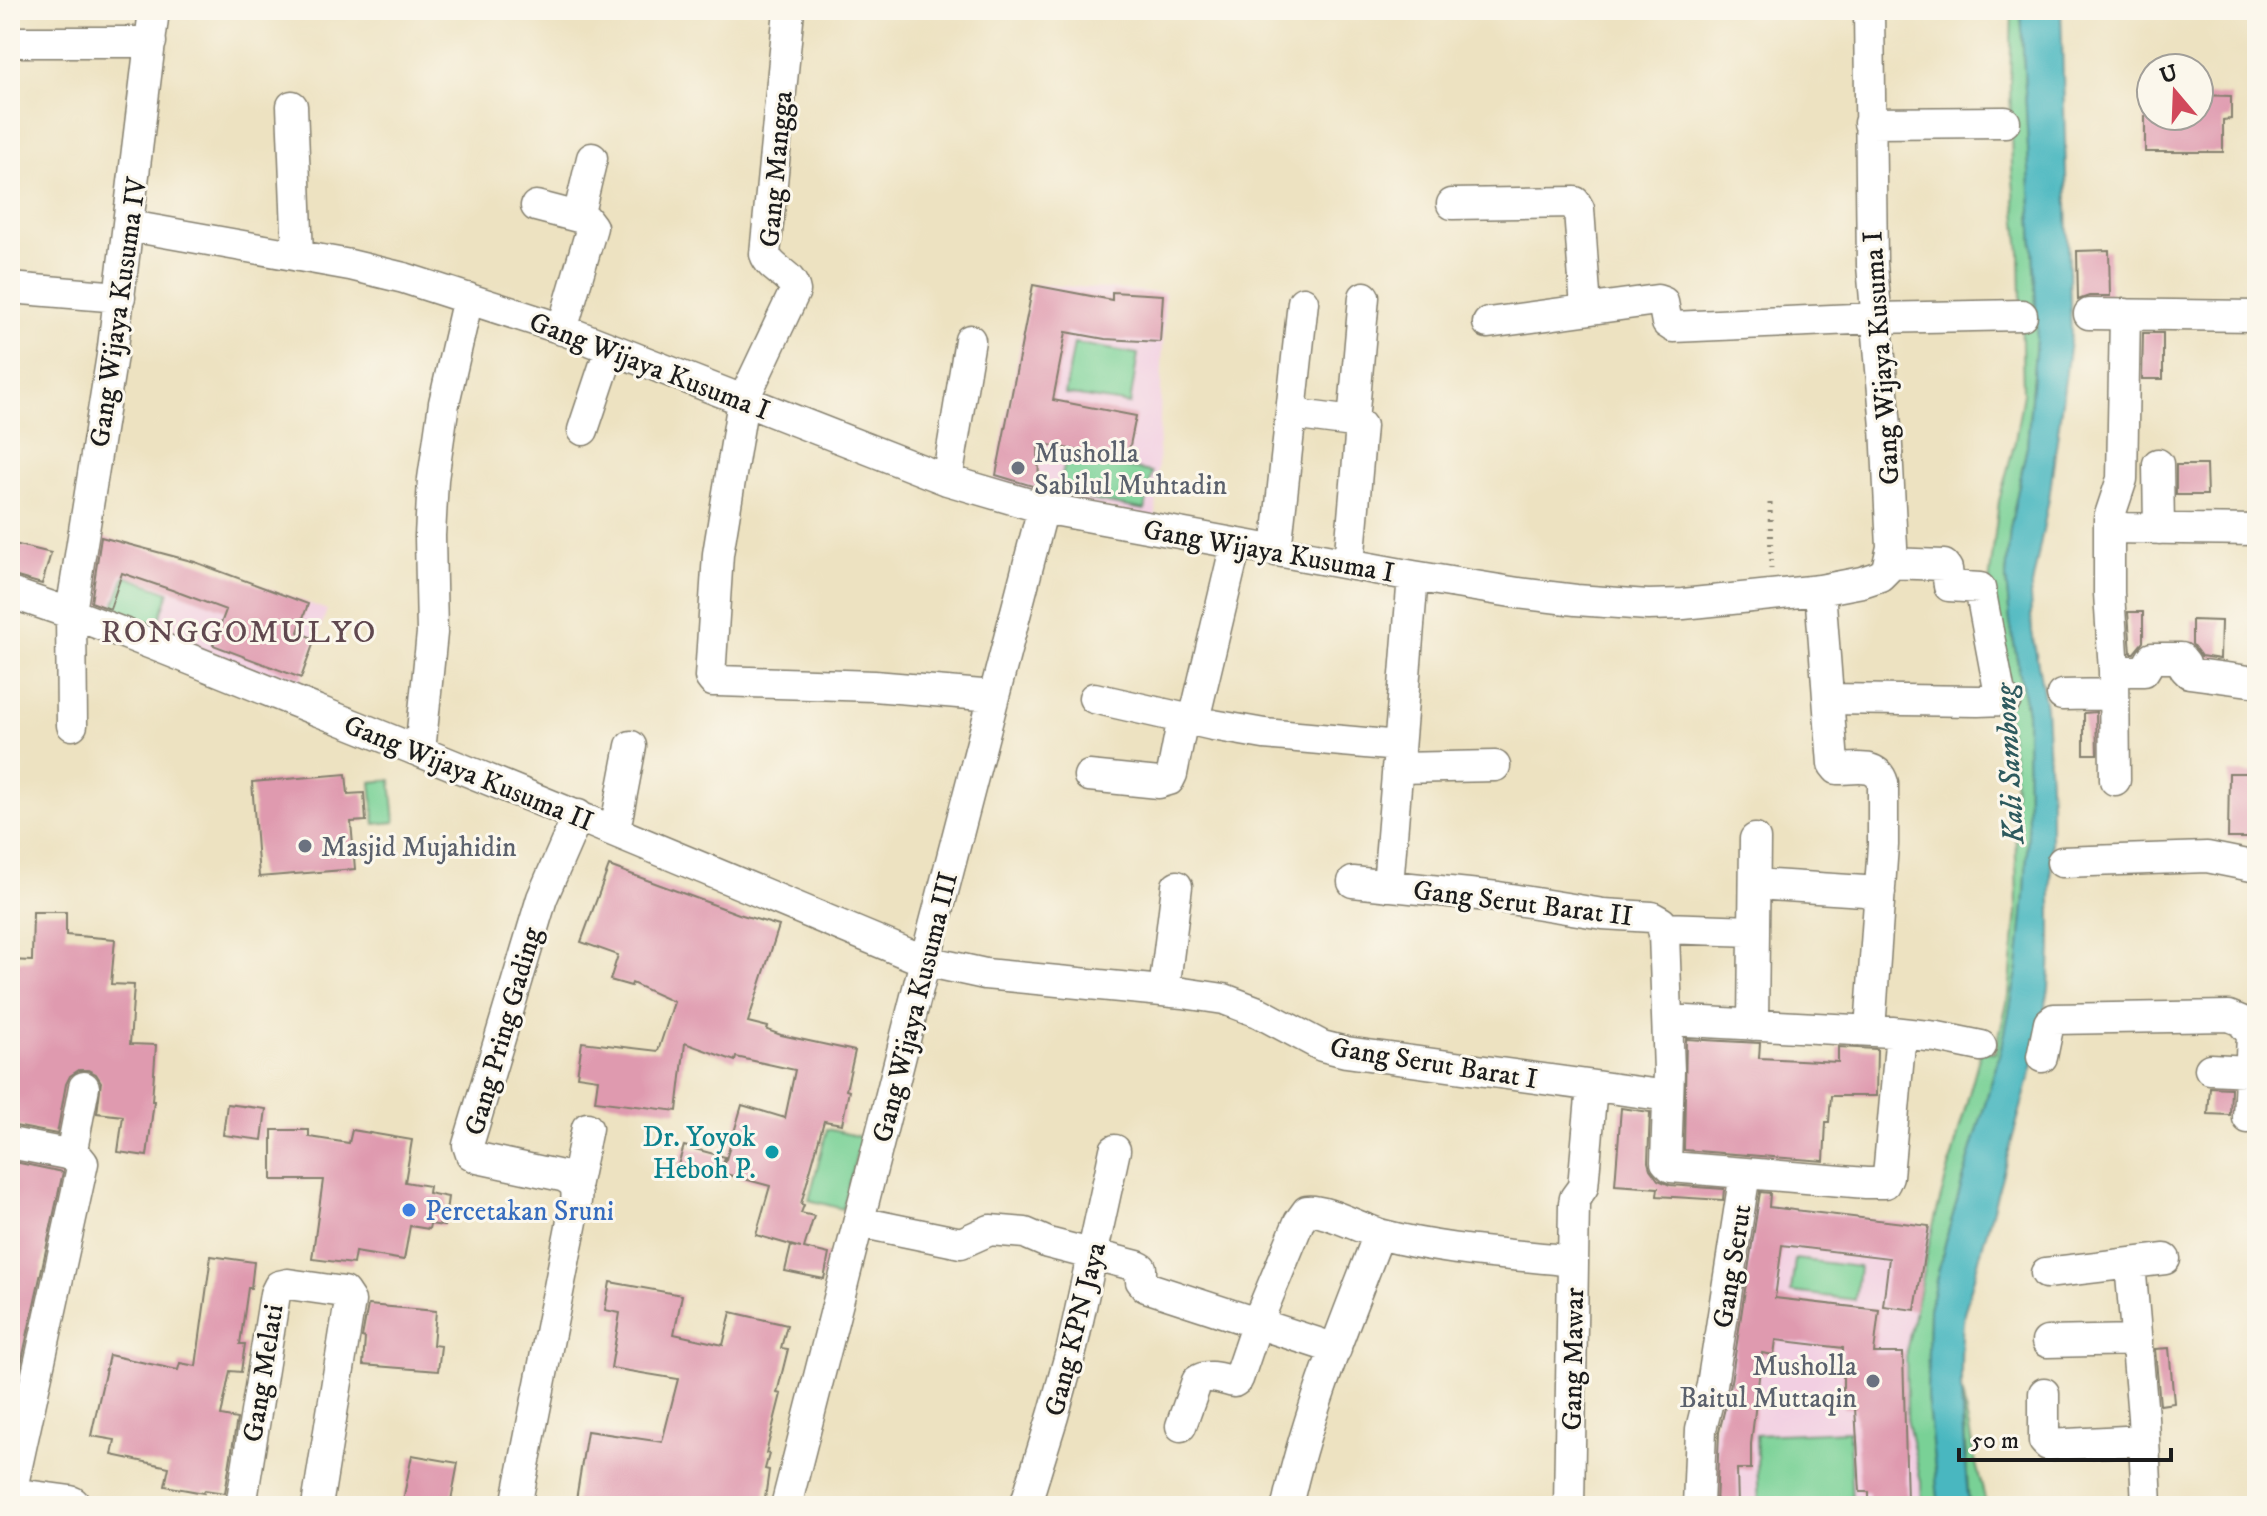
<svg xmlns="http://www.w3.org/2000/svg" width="2267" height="1516" font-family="'IM FELL DW Pica',serif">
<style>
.built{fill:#f2cfe2}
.green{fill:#79d196;stroke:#4a7659;stroke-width:2}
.water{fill:#48b7c0;stroke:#326a6e;stroke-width:2}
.building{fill:#df9aaf}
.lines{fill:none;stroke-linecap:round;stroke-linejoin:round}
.minor-casing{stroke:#847f6e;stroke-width:33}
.major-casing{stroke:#847f6e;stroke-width:43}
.path{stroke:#847f6e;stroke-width:5;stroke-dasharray:2 6;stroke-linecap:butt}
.minor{stroke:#fff;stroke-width:30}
.major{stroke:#fff;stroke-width:40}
.worship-dot{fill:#6b7280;stroke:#fbf7ec;stroke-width:3}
.culture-dot{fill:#0f9aa8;stroke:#fbf7ec;stroke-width:3}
.shop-dot{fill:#3f7fe0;stroke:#fbf7ec;stroke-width:3}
.labels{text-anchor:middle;stroke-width:6;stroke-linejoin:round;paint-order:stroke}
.street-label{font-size:28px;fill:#1c1c1c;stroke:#fbf7ec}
.worship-label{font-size:28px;fill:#5b616d;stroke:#fbf7ec;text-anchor:start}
.culture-label{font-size:28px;fill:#0d838f;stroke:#fbf7ec;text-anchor:end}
.shop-label{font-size:28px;fill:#366cbe;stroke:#fbf7ec;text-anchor:start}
.water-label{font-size:30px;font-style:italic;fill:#2e5a5e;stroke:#fbf7ec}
.quarter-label{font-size:32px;letter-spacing:2px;fill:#60484f;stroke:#fbf7ec}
</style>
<rect width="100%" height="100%" fill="#fbf7ec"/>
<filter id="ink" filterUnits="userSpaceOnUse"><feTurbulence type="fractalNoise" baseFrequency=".0125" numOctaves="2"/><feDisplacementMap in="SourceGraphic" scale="16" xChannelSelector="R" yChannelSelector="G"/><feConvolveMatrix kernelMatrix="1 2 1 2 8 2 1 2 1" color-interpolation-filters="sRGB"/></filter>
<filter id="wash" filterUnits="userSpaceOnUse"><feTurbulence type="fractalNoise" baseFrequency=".006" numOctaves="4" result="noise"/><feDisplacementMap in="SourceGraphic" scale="32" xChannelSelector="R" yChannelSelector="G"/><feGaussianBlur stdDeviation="1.8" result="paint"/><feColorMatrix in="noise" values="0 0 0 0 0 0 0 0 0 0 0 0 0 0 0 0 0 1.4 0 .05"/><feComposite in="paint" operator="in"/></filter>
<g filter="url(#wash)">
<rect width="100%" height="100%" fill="#ede2c1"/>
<path class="built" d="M1032,284L1165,293L1156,518L993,486Z
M94,535L188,559L327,610L299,687L82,605Z
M1744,1202L1933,1226L1906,1352L1907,1419L1921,1482L1922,1506H1704Z"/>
<path class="green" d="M2012,10H2021L2037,327L2027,446L2010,529L2006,577L2010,622L2027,712L2028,832L2025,895L2018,968L2004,1038L1948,1232L1929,1309L1927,1397L1939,1506H1922L1921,1482L1907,1419L1906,1352L1933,1226L1981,1050L1995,1053L2009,994L2017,911L2014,764L1989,583L1999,501L2015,441L2023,393L2020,252L2012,171L2010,83Z
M1074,343L1138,354L1130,404L1065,394Z
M1066,457L1152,472L1145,510L1058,494Z
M125,576L169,592L156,629L111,613Z
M391,780L395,822L375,824L371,782Z
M827,1129L861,1137L843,1209L809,1200Z
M1795,1259L1859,1267L1855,1300L1791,1292Z
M1962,1392L1974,1456L1987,1506H1969Z
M1849,1431L1852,1506H1759L1756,1435Z"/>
<path class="water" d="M2021,10H2061L2071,334L2049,499L2030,596L2032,632L2046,707L2051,803V949L2049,989L2034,1061L1964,1313C1957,1371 1963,1447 1969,1506H1939L1927,1397L1929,1309L1948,1232L2004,1038L2018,968L2025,895L2028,832L2027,712L2010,622L2006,577L2010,529L2027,446L2037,327Z"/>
<g id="blocks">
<path class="building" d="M2199,95L2231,96V119L2223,120V152H2145V116H2199Z
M2109,250L2110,296H2089L2078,300L2077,251Z
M1033,285L1112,300V292L1163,295L1160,342L1105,339L1066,332L1053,400L1136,416L1127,460L1038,443L1039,488L996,475Z
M2143,333H2163V379H2142Z
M2176,465H2206L2207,495H2176Z
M101,537L195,562L308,604L298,632L315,639L301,678L213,645L226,610L172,590L122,573L110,609L91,602Z
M10,543L51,553L42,584L10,575Z
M2128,612H2143V642L2134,653H2131Z
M2192,620L2221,621L2220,659L2201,656L2192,644Z
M2096,712L2097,754H2084V713Z
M2229,773H2257V838H2228Z
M346,774L348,794L364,793L366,821L351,822L355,869L259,877L252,782Z
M609,866L739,914L779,926L748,1022L768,1027L767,1030L781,1035L855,1051L846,1090L849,1091L842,1124L824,1121L801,1204L804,1205L801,1213L814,1216L804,1248L829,1254L824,1279L785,1271L791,1246L801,1248L756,1235L770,1186L722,1173L742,1105L785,1118L795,1070L736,1057L735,1061L685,1043L677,1111L595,1101L598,1079L577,1076L582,1042L658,1051L674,1002L632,983L631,986L610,980L618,955L581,942Z
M33,912H66V935L115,939L111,984L134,985L130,1044L156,1045L152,1101H154L147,1156L118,1152L123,1116L97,1113L101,1082L96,1074L88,1070H79L70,1076L66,1084L57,1134L10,1125V960L32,961Z
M1686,1039L1760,1043L1759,1058L1838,1062V1047L1877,1049L1876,1096H1831L1829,1122H1826L1824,1161L1684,1150Z
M2210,1087L2231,1088L2230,1115L2208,1114Z
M227,1104L266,1109L262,1140L223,1135Z
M1621,1108L1650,1112L1648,1162L1650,1169L1658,1180L1670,1185L1724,1189L1723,1200L1657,1196L1658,1188L1615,1185Z
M272,1130H309V1137L349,1143L352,1130L412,1140L405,1182L429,1186L428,1193L448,1197L444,1226L430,1224L429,1229L410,1226L404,1260L355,1252L353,1264L312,1259L323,1180H272Z
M684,1146L725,1157L719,1180L677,1168Z
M10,1161L63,1172L16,1387H10Z
M1760,1192L1770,1193L1769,1207L1929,1226L1915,1310L1883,1306L1889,1258L1782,1245L1775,1298L1879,1310L1874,1353H1903L1907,1501L1869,1503V1492H1860L1855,1408H1843V1348L1776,1340L1774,1355L1762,1353L1751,1444V1469H1737L1738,1506H1716L1719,1432L1730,1388Z
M211,1256L254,1262L251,1288H248L240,1344H245L241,1372L230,1371L221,1416L237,1419L225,1493L205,1490L204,1493L165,1486L169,1467L112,1455L115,1440L91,1436L109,1355L178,1370L180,1363L196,1366Z
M610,1282L682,1295L674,1334L723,1345L731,1312L787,1325L781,1348L788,1349L777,1393L781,1394L766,1453L769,1454L765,1469L769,1470L764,1506H575L587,1431L662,1442L678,1379L611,1368L620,1313L605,1310Z
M368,1305L436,1311L433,1345L441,1346L438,1371L363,1365L365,1338L362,1337Z
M2169,1348L2174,1403L2160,1405L2155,1349Z
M412,1455L458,1463L450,1506H402Z"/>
</g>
</g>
<g filter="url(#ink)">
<use href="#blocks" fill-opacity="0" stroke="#847f6e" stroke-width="2"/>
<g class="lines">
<g class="minor-casing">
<path id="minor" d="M789,10L765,254C771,271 792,273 795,291L743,401L718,554L710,677L713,681H718L874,686L994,696
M10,42H151
M292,106L298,256
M1869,123L2005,122
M1452,204L1575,202L1579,209L1586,309
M536,206L586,219L592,227L562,330
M578,217L592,158
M130,226L350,265L404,278L556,327L947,480L1043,508L1413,576L1518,593L1576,600L1648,605L1683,604L1820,590L1862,582L1880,576L1887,569L1892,547L1886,427L1872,265L1869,10
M10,288L120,297
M2089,314L2257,316
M1488,323L1657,300L1663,302L1667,323L1673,327L1877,318L2022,315
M1291,414L1353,422L1361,426L1349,564
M1353,422L1364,297
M583,430L610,349
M2158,464L2159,529
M947,480L970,340
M2109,528L2257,530
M1276,551L1303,302
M1889,563L1944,565L1947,569L1949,586L1980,588L2001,700
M1820,590L1833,764L1837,769C1855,769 1877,762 1883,783V845L1870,1030
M10,593C116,627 218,671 321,712C523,792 724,877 925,961L985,974L1183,993L1224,999L1258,1012L1322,1046L1346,1052L1668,1096
M2114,671H2144L2152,658H2181L2185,663V669L2189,673L2257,682
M2062,695L2114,694
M1094,698L1213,725L1264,734L1399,746
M1828,699L1978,701L2006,700
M1194,720L1236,544
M72,725L71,612L112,355L154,10
M420,751L432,633L430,536L433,479L444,403L468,298
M1397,768L1495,766
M1089,776L1159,783L1169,780L1172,774L1183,718
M2115,780L2114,671L2109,593V518L2122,479L2125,314
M615,830L631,746
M2062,862L2207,857L2257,867
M1353,882L1498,897L1603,914L1652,917L1661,922L1664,934L1669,1071L1666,1162L1671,1167L1745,1173L1712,1385L1701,1429L1698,1506
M1755,884L1880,892
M1388,886L1413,576
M1663,928L1754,931
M1164,991L1177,886
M1668,1020L1892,1032L1937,1037L1981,1046
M1753,1025L1755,839
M2042,1057L2049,1023L2054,1019L2229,1016L2241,1021L2257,1041
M2210,1069L2250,1071
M2248,1118L2252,1036
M10,1143L67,1154L79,1158L83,1163L10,1498
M71,1155L84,1087
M1745,1173L1866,1183H1885L1888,1176L1901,1033
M575,1187L587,1128
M859,1222L961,1243L990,1230L1025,1233L1048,1243L1137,1266L1141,1268V1281L1146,1287L1336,1349
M2130,1263L2143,1417L2147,1506
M2046,1273L2165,1259
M2047,1342L2137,1340
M2044,1393V1441L2048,1445L2144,1440
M1181,1426L1197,1381C1207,1373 1222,1379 1234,1382L1238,1379L1257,1323L1299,1222L1307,1211C1323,1208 1364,1230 1383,1235C1444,1251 1510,1254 1573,1261
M241,1506L275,1294L279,1286L288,1284L344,1292L350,1301L317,1506
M516,1506L576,1201C578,1188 574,1181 562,1176L478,1158L471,1154L468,1145L542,898L578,815
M786,1506L925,961L1043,508
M1025,1506L1053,1416L1072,1348L1115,1150
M1287,1506C1307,1413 1345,1323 1379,1234
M1569,1506L1574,1203L1575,1198L1583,1187L1592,1086"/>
</g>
<g class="major-casing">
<path id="major" d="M10,1498L70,1506"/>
</g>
<path class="path" d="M1770,503L1771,570"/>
<use href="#minor" class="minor"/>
<use href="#major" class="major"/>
</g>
</g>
<g class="worship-dot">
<circle cx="1018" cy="468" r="8"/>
<circle cx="305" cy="846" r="8"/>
<circle cx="1873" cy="1381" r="8"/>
</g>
<circle class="culture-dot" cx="772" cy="1152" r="8"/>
<circle class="shop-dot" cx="409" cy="1210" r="8"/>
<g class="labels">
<g class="street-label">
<text transform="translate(775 169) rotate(-85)" y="10">Gang Mangga</text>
<text transform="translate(117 312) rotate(-82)" y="10">Gang Wijaya Kusuma IV</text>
<text transform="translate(1880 358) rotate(-94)" y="10">Gang Wijaya Kusuma I</text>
<text transform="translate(650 365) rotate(21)" y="10">Gang Wijaya Kusuma I</text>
<text transform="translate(1269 550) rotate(10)" y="10">Gang Wijaya Kusuma I</text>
<text transform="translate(469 772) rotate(22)" y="10">Gang Wijaya Kusuma II</text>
<text transform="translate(1523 902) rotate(7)" y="10">Gang Serut Barat II</text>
<text transform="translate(914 1007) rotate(-76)" y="10">Gang Wijaya Kusuma III</text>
<text transform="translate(502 1031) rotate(-74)" y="10">Gang Pring Gading</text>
<text transform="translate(1434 1062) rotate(9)" y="10">Gang Serut Barat I</text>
<text transform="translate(1731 1266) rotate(-81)" y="10">Gang Serut</text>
<text transform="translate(1074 1329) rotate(-76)" y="10">Gang KPN Jaya</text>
<text transform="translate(1572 1359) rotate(-89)" y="10">Gang Mawar</text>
<text transform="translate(262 1373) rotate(-81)" y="10">Gang Melati</text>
</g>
<g class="worship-label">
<text x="1034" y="462">Musholla<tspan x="1034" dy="32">Sabilul Muhtadin</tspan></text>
<text x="321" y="856">Masjid Mujahidin</text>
<text x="1857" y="1375" text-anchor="end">Musholla<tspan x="1857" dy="32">Baitul Muttaqin</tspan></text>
</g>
<g class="culture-label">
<text x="756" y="1146">Dr. Yoyok<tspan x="756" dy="32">Heboh P.</tspan></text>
</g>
<g class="shop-label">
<text x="425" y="1220">Percetakan Sruni</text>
</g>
<g class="water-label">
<text transform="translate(2009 764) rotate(-93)" y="10">Kali Sambong</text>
</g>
<g class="quarter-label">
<text x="239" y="642">RONGGOMULYO</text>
</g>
</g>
<rect width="2267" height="1516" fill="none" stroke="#fbf7ec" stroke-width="40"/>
<g transform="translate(2175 92) rotate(341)"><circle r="38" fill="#fbf7ec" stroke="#a29f99" stroke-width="2"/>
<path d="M0-6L14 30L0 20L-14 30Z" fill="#d1495b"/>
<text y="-12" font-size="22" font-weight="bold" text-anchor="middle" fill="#1c1c1c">U</text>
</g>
<path d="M1959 1448v12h212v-12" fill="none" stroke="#1c1c1c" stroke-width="4"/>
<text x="1971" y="1448" font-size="24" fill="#1c1c1c" stroke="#fbf7ec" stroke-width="6" paint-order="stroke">50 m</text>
</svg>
